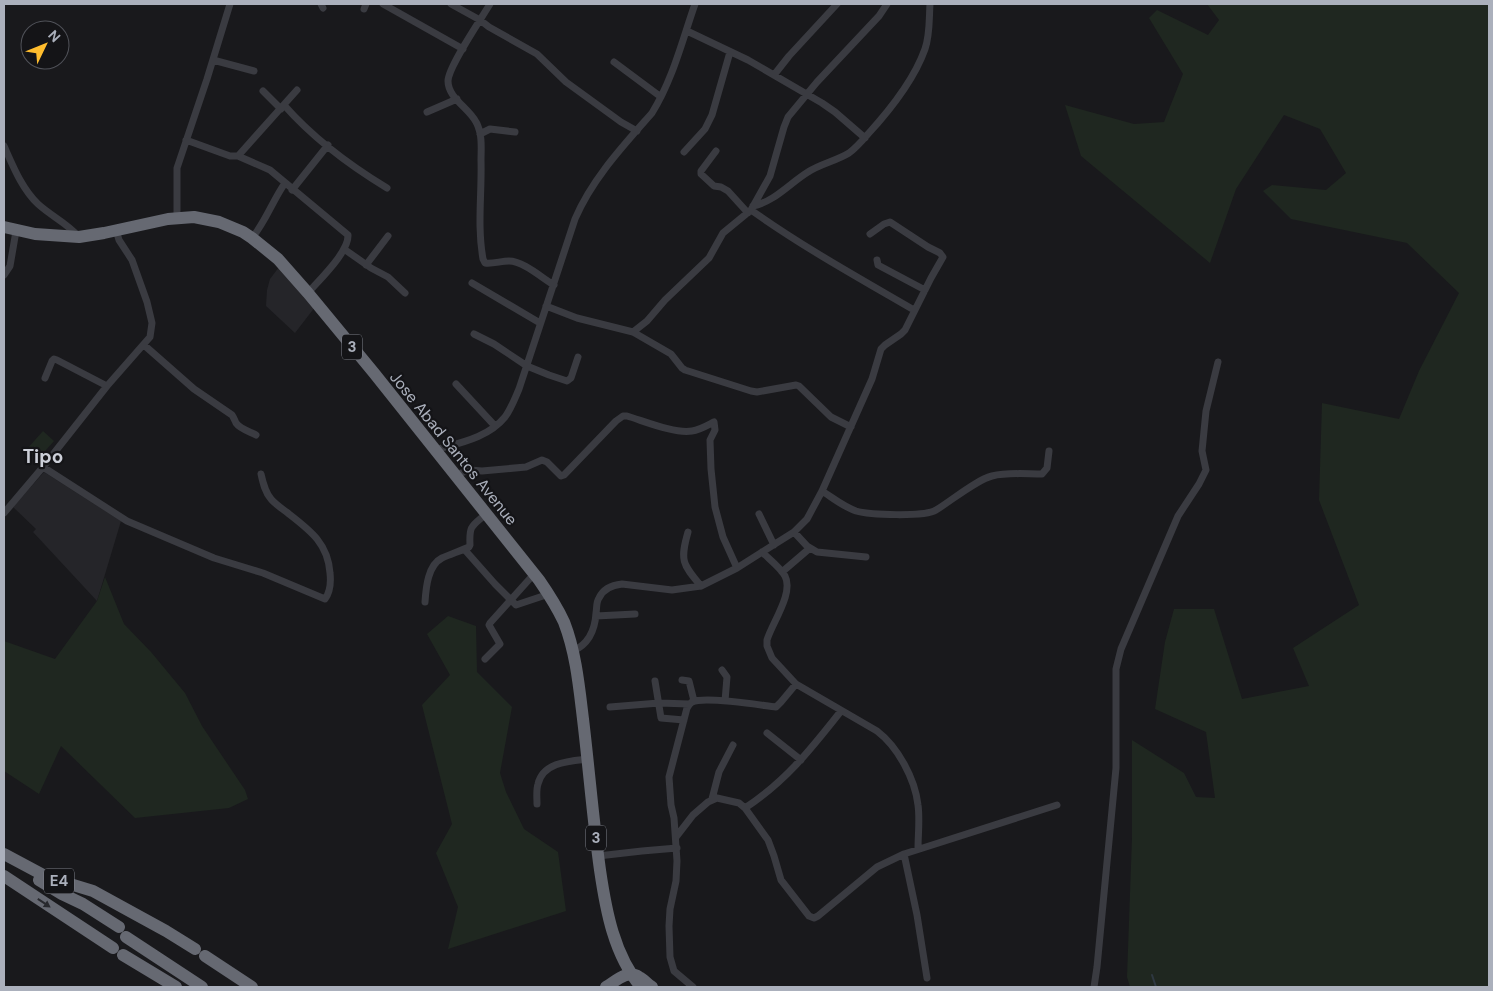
<svg xmlns="http://www.w3.org/2000/svg" width="1493" height="991" font-family="'DM Sans',sans-serif">
<style>
.built{fill:#252529}
.green{fill:#1f2720}
.lines{fill:none;stroke-linecap:round;stroke-linejoin:round}
.stream{stroke:#2e3841;stroke-width:2}
.street{stroke:#3a3b41;stroke-width:7}
.highway{stroke:#666972;stroke-width:12}
.oneway{fill:#28292e}
.labels{text-anchor:middle;stroke-width:4.5;stroke-linejoin:round;paint-order:stroke}
.shield{fill:#141417;stroke:#7e818a;stroke-width:1}
.shield-label{font-size:15px;font-weight:bold;fill:#abb0bc}
.street-label{font-size:16px;fill:#abb0bc;stroke:#141417}
.quarter-label{font-size:19px;font-weight:bold;fill:#cccfd8;stroke:#141417}
</style>
<rect width="100%" height="100%" fill="#19191c"/>
<path class="built" d="M279,267L315,307L295,333L266,306L267,290L270,279Z
M44,472L121,521L97,601L33,532L36,529L13,507Z"/>
<path class="green" d="M1207,4H1489V987H1130L1127,977L1132,838V740L1184,773L1196,797L1215,798L1206,732L1155,709L1165,642L1174,609H1214L1242,699L1309,686L1293,648L1359,605L1319,500L1322,403L1399,419L1419,371L1459,293L1407,243L1291,219L1263,191L1272,185L1326,190L1346,173L1320,129L1284,115L1236,189L1210,263L1081,156L1065,105L1134,124L1164,122L1183,74L1149,18L1157,10L1208,35L1219,20Z
M43,431L54,441L38,459L27,449Z
M105,577L124,624L151,652L185,693L202,726L245,790L248,799L229,808L135,818L61,746L39,794L4,771V641L55,659L97,601Z
M448,616L476,626L477,672L512,707L500,773L506,792L524,829L558,852L566,911L448,949L458,907L436,853L452,824L422,705L450,675L427,634Z"/>
<g class="lines">
<path class="stream" d="M1152,975L1156,987"/>
<path class="street" d="M321,4L323,8
M383,4L463,49
M451,4L480,20L489,27L537,54L566,82L621,122L637,131
M490,4C481,19 448,67 448,81C448,98 469,108 476,122C478,125 479,129 480,133C482,142 481,151 481,160C482,193 477,226 483,259L485,263C493,264 501,261 509,261C523,261 542,278 554,285
M364,9L366,4
M687,31L748,60L822,103L835,112L865,138
M213,60L254,71
M614,62L661,97
M774,75L789,56L837,4
M263,91L281,109
M284,105C313,138 349,165 387,188
M427,112L457,99
M480,134L490,129L515,132
M186,140L230,156H238L297,90
M4,146C13,166 22,189 38,204C51,216 67,223 78,236
M716,151L701,171V174L714,186L721,187L728,191L748,213
M684,152L705,129L712,115L730,52
M238,156L270,170L348,235C349,252 319,280 308,293
M292,190L328,145
M753,206C774,202 790,183 808,172C820,164 836,161 849,153C856,148 862,141 868,134C890,110 914,80 925,49C930,35 929,19 930,4
M751,210C803,247 859,278 914,310
M177,218V168L207,79L230,4
M252,238C266,221 273,200 285,183
M344,249L371,268L388,277L405,293
M877,260L878,265L925,290
M366,265L388,236
M4,275L10,266L16,231
M472,283L540,323
M546,306L577,318L633,332L671,354L682,368L685,370L751,391L757,392L796,385L799,386L831,417L851,427
M633,332L647,321L665,300L709,258L723,233L751,210L770,176L784,127L788,117L817,82L879,16L887,4
M474,334L494,344L527,366L549,375L567,381L571,378L578,357
M144,345L194,389L232,415C234,418 235,421 236,423C240,429 251,432 256,435
M45,378L52,361L54,359L57,360L107,386
M456,384L495,426
M435,450C459,443 488,438 505,417C511,409 515,398 519,389L575,219C592,179 623,146 652,113C673,79 682,41 695,4
M43,467L127,521L214,558L263,573L325,599C330,592 331,582 330,573C328,544 311,531 289,514C283,509 276,505 271,499C265,492 263,483 261,474
M455,475L470,470L482,471L526,467L542,460L547,462L561,476L564,475L616,421L623,416H627C644,421 675,434 692,431C700,430 708,425 714,422L715,430L710,440L711,469L715,507L723,537L737,568
M822,491C833,498 844,507 856,511C869,515 925,517 936,510C951,501 976,480 992,476C1008,472 1026,474 1042,474L1047,468L1049,451
M4,513L43,467L107,386L150,337L152,323L147,302L132,260L119,240L116,230
M759,514L774,545
M688,532C680,560 682,564 701,586
M794,532L807,546L817,552L866,557
M464,549L495,584L516,605L549,594
M762,552C769,559 780,567 785,576C794,593 772,623 767,640V646L772,658L796,684L877,731C898,747 915,779 918,805C920,819 918,835 918,849
M782,572L810,548
M425,602C426,587 428,565 442,558C451,554 460,551 469,547L470,545C469,525 472,526 486,514
M596,616L635,614
M573,651C589,644 595,630 596,613C597,608 596,602 599,598C603,589 613,585 622,584L672,590L701,586L737,568L794,532L807,519L822,491L872,379L881,349L885,345L901,334L905,330L931,278L943,257L940,253L928,247L890,222L884,224L870,234
M485,659L500,644L489,625L490,623L534,574
M722,670L727,677L725,701
M682,680L689,681L694,701
M655,681L661,718L684,720
M610,707L659,703L689,704
M767,733L801,760
M712,799L719,772L733,745
M537,804C537,797 536,790 538,784C543,762 570,761 588,759
M745,808C786,781 811,749 841,711
M676,837L693,815L708,802L717,798L739,803L745,808L768,840L774,856L781,880L809,916L814,918L818,916L877,867L904,854L1057,805
M904,854L917,915L927,978
M598,856L642,851L677,848
M693,987L674,971L670,957L669,926L670,909L676,881L677,861L674,818L671,805L669,777L687,708C689,705 689,704 692,702C705,696 759,705 776,707L781,702L796,684
M1094,987L1097,967L1116,768V669L1121,649L1178,516L1199,484L1206,470L1202,451L1206,411L1218,362"/>
<path class="highway" d="M4,227L35,234L79,237L104,233L168,219L194,217L219,222L243,232L252,238L278,259L308,293L374,373L539,580C548,593 557,607 564,622C576,653 579,686 583,719C589,769 593,820 600,870C606,911 614,955 641,987
M4,854L47,877L93,891L166,931L195,949
M4,876L113,948
M39,880L62,894L83,904L119,927
M126,937L202,987
M123,955L176,987
M205,956L252,987
M606,987C616,981 627,969 639,977C644,979 647,984 652,987"/>
</g>
<defs><path id="oneway-solid" d="M-6-.8H1V-3.2L6.5 0L1 3.2V.8H-6Z" transform="scale(1.25)"/></defs>
<use class="oneway" href="#oneway-solid" transform="translate(44 903) rotate(34)"/>
<g class="labels">
<g class="shield">
<rect x="342" y="334.5" width="20" height="25" rx="4"/>
<rect x="586" y="825.5" width="20" height="25" rx="4"/>
<rect x="44" y="868.5" width="30" height="25" rx="4"/>
</g>
<g class="shield-label">
<text x="352" y="352">3</text>
<text x="596" y="843">3</text>
<text x="59" y="886">E4</text>
</g>
<g class="street-label">
<text transform="translate(454 448) rotate(51)" y="6">Jose Abad Santos Avenue</text>
</g>
<g class="quarter-label">
<text x="43" y="463">Tipo</text>
</g>
</g>
<rect width="1493" height="991" fill="none" stroke="#abb0bc" stroke-width="10"/>
<g transform="translate(45 45) rotate(47)"><circle r="24" fill="#141417" stroke="#505259"/>
<path d="M0-4L9 19L0 12L-9 19Z" fill="#ffbd2e"/>
<text y="-8" font-size="14" font-weight="bold" text-anchor="middle" fill="#abb0bc">N</text>
</g>
</svg>
